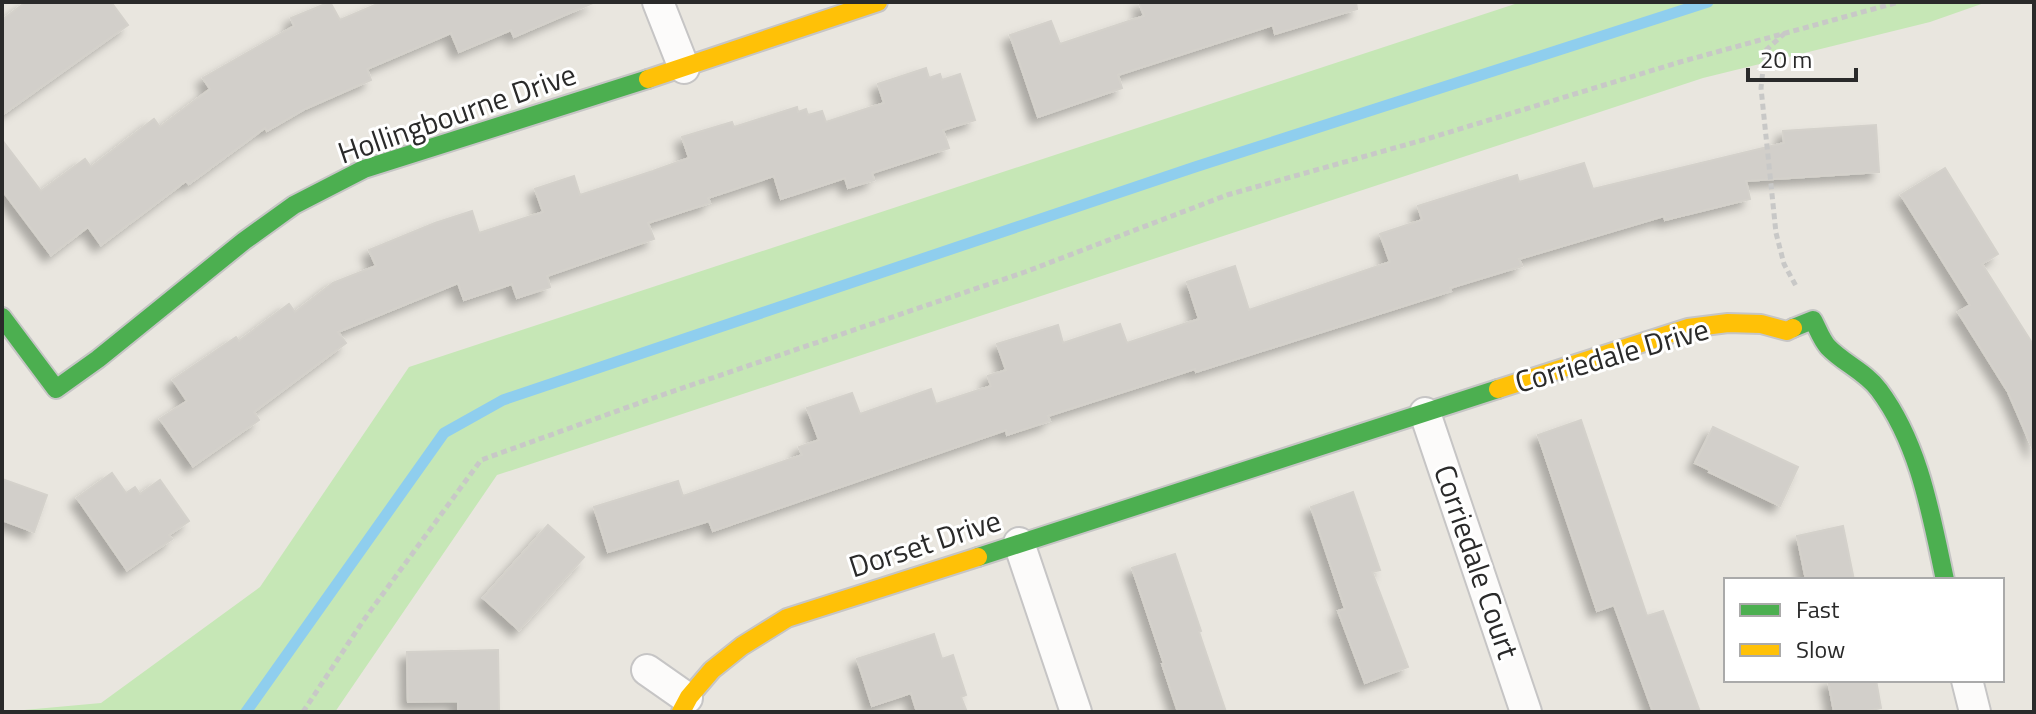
<svg xmlns="http://www.w3.org/2000/svg" width="2036" height="714" font-family="'Titillium Web',sans-serif">
<style>
.green{fill:#c6e7b6}
.lines{fill:none;stroke-linecap:round;stroke-linejoin:round}
.stream{stroke:#8fceee;stroke-width:11}
.building{fill:#d2cfca;stroke:#d4d1cb;stroke-width:2;filter:url(#shadow)}
.street-casing{stroke:#c6c5c5;stroke-width:34}
.fast-casing{stroke:#c6c5c5;stroke-width:22}
.slow-casing{stroke:#c6c5c5;stroke-width:22}
.path{stroke:#c8c8c7;stroke-width:5;stroke-dasharray:6 4;stroke-linecap:butt}
.street{stroke:#fcfbfa;stroke-width:30}
.fast{stroke:#4caf50;stroke-width:18}
.slow{stroke:#ffc107;stroke-width:18}
.labels{text-anchor:middle;stroke-width:6;stroke-linejoin:round;paint-order:stroke}
.street-label{font-size:30px;fill:#2a2a2a;stroke:#fff}
</style>
<defs>
<filter id="shadow"><feDropShadow dx="-7" dy="7" stdDeviation="4" flood-color="#0004"/></filter>
</defs>
<rect width="100%" height="100%" fill="#e9e6df"/>
<path class="green" d="M1521,2H1987L1930,22L1703,78L497,475L335,712H2L101,703L260,587L409,367Z"/>
<g class="lines">
<path class="stream" d="M246,712L444,433L503,400L1195,167L1708,2"/>
</g>
<path class="building" d="M26,2H111L128,25L2,115V20Z
M330,2L340,20L382,2H595L514,37L511,30L459,52L451,33L367,69L371,80L305,109L267,131L265,128L189,184L186,181L101,245L88,227L51,255L2,190V140L41,191L85,159L91,167L154,119L160,127L210,89L203,78L294,26L291,18Z
M1139,2H1356L1357,9L1275,34L1273,25L1118,75L1122,88L1038,117L1010,35L1051,21L1060,44L1144,16Z
M926,68L929,78L940,74L942,80L960,74L975,120L943,130L949,148L872,173L874,180L848,188L845,178L781,199L774,176L708,198L710,203L648,223L654,239L547,276L550,287L517,298L512,284L464,300L458,283L338,332L346,343L254,412L259,420L193,466L160,419L187,401L173,380L236,337L239,341L289,304L295,312L333,283L376,266L369,250L435,223L472,211L479,233L543,212L535,189L574,176L580,195L653,171L689,158L682,137L732,122L734,127L797,107L798,112L806,109L808,115L822,111L826,122L884,103L878,84Z
M1876,125L1879,172L1746,181L1750,199L1665,220L1664,216L1519,259L1522,266L1450,288L1451,291L1196,372L1195,369L1048,416L1050,421L1007,435L1006,430L713,531L709,521L608,552L594,507L678,481L683,496L802,455L799,447L819,440L807,408L852,393L860,414L931,389L936,404L991,386L988,376L1006,370L997,344L1058,325L1063,343L1120,324L1127,343L1199,319L1187,282L1235,266L1249,310L1390,262L1380,234L1422,220L1418,206L1517,175L1519,182L1584,163L1593,189L1784,143L1783,131Z
M1945,168L1998,254L1982,264L2034,346V452L2008,392L1958,312L1970,305L1901,195Z
M1581,420L1647,616L1663,611L1700,712H1653L1614,605L1597,611L1538,435Z
M1713,427L1798,467L1780,506L1709,472L1710,470L1695,463Z
M112,473L126,493L135,487L140,494L160,480L189,521L169,535L172,539L127,570L77,498Z
M2,479L47,495L34,532L2,520Z
M1353,492L1380,570L1372,572L1408,667L1365,683L1338,611L1345,609L1311,507Z
M548,525L584,557L519,630L483,598Z
M1843,526L1854,580H1806L1797,536Z
M1175,554L1201,631L1199,632L1226,712H1178L1162,664H1164L1132,568Z
M934,634L942,659L953,655L966,695L961,697L967,712H917L911,693L872,706L857,659Z
M498,650L499,712H458V701L408,702L407,652Z
M1828,680H1876L1881,708L1862,712H1834Z"/>
<g class="lines">
<g class="street-casing">
<path id="street" d="M658,2L684,68
M1425,413L1526,712
M1019,543L1076,712
M647,670L687,698
M1967,680L1975,712"/>
</g>
<g class="fast-casing">
<path id="fast" d="M2,317L56,389L98,359L244,241L294,205L364,169L648,79
M1793,328L1813,320C1818,329 1821,339 1828,347C1843,363 1866,372 1879,390C1920,445 1931,515 1945,580
M978,557L1498,389"/>
</g>
<g class="slow-casing">
<path id="slow" d="M648,79L878,2
M1498,389L1688,328L1728,323L1761,324L1787,331L1793,328
M681,712L689,697L712,670L742,646L787,618L978,557"/>
</g>
<path class="path" d="M1785,33L1765,51L1761,88L1776,233L1784,264L1796,286
M303,712L363,621L481,460L656,397L1025,272L1227,195L1430,138L1680,62L1899,2"/>
<use href="#street" class="street"/>
<use href="#fast" class="fast"/>
<use href="#slow" class="slow"/>
</g>
<g class="labels">
<g class="street-label">
<text transform="translate(457 114) rotate(-19)" y="10">Hollingbourne Drive</text>
<text transform="translate(1612 356) rotate(-16)" y="10">Corriedale Drive</text>
<text transform="translate(925 544) rotate(-18)" y="10">Dorset Drive</text>
<text transform="translate(1476 562) rotate(71)" y="10">Corriedale Court</text>
</g>
</g>
<rect width="2036" height="714" fill="none" stroke="#2a2a2a" stroke-width="8"/>
<rect x="1724" y="578" width="280" height="104" fill="#ffffff" stroke="#aaaaaa" stroke-width="2"/>
<rect x="1740" y="604" width="40" height="12" fill="#4caf50" stroke="#aaaaaa" stroke-width="2"/>
<text x="1796" y="618" font-size="24" fill="#2a2a2a">Fast</text>
<rect x="1740" y="644" width="40" height="12" fill="#ffc107" stroke="#aaaaaa" stroke-width="2"/>
<text x="1796" y="658" font-size="24" fill="#2a2a2a">Slow</text>
<path d="M1748 68v12h108v-12" fill="none" stroke="#2a2a2a" stroke-width="4"/>
<text x="1760" y="68" font-size="24" fill="#2a2a2a" stroke="#ffffff" stroke-width="6" paint-order="stroke">20 m</text>
</svg>
